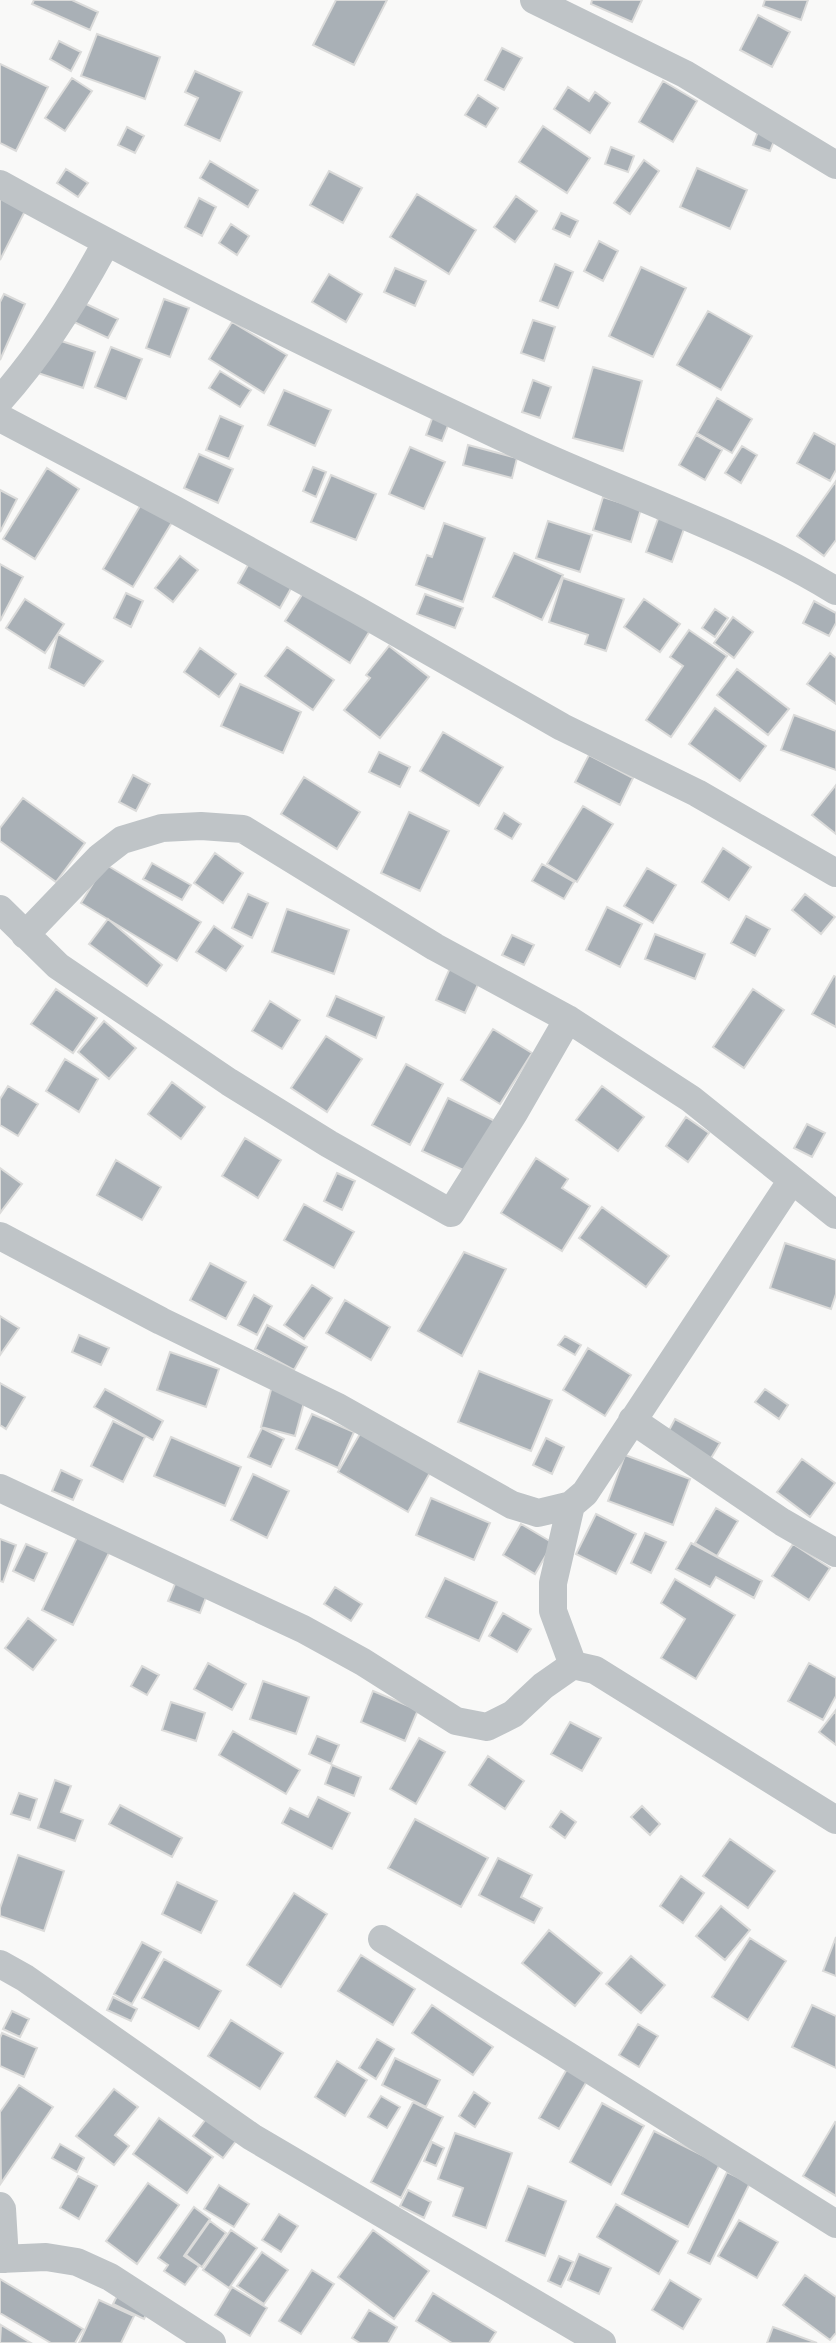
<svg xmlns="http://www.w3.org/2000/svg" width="836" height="2343" font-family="'DM Sans',sans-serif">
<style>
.building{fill:#a9b0b6;stroke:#dbdbda;stroke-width:2}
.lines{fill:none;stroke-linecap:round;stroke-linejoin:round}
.minor{stroke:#bfc4c7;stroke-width:28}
</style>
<rect width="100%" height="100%" fill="#f9f9f8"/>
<path class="building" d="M34,0H72L98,12L90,30L32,4Z
M336,0H387L354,65L313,45Z
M592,0H642L632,22L591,4Z
M765,0H808L801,20L763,6Z
M758,15L790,32L772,67L740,50Z
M97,34L160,57L145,99L81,76Z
M59,41L81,52L71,71L50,59Z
M502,48L522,58L504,90L485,80Z
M0,64L48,87L16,151L0,143Z
M195,71L242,92L220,141L185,125L198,98L185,92Z
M72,78L92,91L65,131L45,118Z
M663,81L697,101L673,142L639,122Z
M568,87L589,101L595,92L610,103L590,133L554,109Z
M478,95L498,108L486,127L465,115Z
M543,126L590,158L567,193L519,162Z
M127,127L144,136L135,153L118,145Z
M759,129L776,136L770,151L753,145Z
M611,147L634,156L628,172L605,164Z
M644,160L659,171L630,214L614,203Z
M210,161L258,190L248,207L200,178Z
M697,168L747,190L730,229L680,207Z
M66,169L88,183L78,197L57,183Z
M329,171L362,188L343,223L310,205Z
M417,194L476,230L449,274L390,237Z
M516,196L537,211L515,242L494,227Z
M0,198L25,211L0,260Z
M199,198L216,207L202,236L185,227Z
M561,213L578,221L570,237L553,229Z
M231,224L249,236L237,255L219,243Z
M599,241L618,251L603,281L584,271Z
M555,264L573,272L558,308L540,301Z
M641,267L686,288L653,357L609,336Z
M395,268L426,281L415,306L384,292Z
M329,274L362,294L346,322L312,302Z
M4,294L25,304L0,360V302Z
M164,299L189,308L170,357L146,348Z
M84,303L118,319L108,338L74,322Z
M708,311L752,336L721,390L677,365Z
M533,320L555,327L544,361L521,353Z
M232,322L287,355L264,393L209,359Z
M46,336L95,352L83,388L35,372Z
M111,347L142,359L126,399L95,387Z
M593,367L642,381L623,451L573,438Z
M220,371L251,390L240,407L209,388Z
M533,380L551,387L540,418L522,412Z
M284,390L331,410L315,446L268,425Z
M717,398L752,419L732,453L697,433Z
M220,416L243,426L229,459L206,450Z
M433,416L449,423L442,441L426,435Z
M814,433L836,445V470L830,481L797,463Z
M696,435L722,450L705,480L679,465Z
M468,445L517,458L512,478L463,465Z
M742,446L757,455L741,483L725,473Z
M410,447L445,462L424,509L389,494Z
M199,454L233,469L218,503L184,488Z
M313,467L326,472L316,497L303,491Z
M47,468L79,489L35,559L3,539Z
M331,475L376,494L356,540L311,522Z
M836,481V540L824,556L797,536Z
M0,490L17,499L0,532Z
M603,497L641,509L631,542L593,530Z
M143,501L174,519L133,587L103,569Z
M659,516L685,526L672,562L646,552Z
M548,521L592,535L580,572L536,558Z
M444,523L485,538L463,602L416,585L427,555L432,557Z
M514,553L563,575L542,620L493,597Z
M180,556L198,570L173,602L155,588Z
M252,558L294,583L280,608L238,583Z
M0,564L23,577L0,621Z
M563,578L624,599L606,651L585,644L588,635L549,622Z
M307,587L371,629L350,663L285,621Z
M126,593L143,601L131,627L114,618Z
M425,594L463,608L455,628L417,614Z
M25,599L64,624L45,653L6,628Z
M644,599L680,624L660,652L624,627Z
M814,601L836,613V623L829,636L803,623Z
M715,609L728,618L715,637L702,628Z
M733,617L753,632L734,658L714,643Z
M689,630L727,656L671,737L646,720L683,666L670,657Z
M58,634L103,661L84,686L49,668Z
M389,646L429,677L380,738L344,710L370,678L366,675Z
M287,647L334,680L313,710L265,676Z
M200,648L236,674L219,697L184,672Z
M830,653L836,658V704L807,684Z
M737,669L789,709L768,735L717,695Z
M240,684L301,712L283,753L221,726Z
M715,708L766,746L740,781L689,744Z
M794,715L836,731V770L781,750Z
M443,732L503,767L479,806L420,771Z
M379,752L410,767L400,787L369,772Z
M589,755L633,778L620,805L575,782Z
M133,775L150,784L136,811L119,802Z
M304,777L360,812L337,849L281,814Z
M836,785V834L812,815Z
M23,798L85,843L56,882L0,841V828Z
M583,806L613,824L577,882L547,864Z
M409,812L449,831L420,891L381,873Z
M504,813L521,824L512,839L495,829Z
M723,848L751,867L729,900L702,882Z
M215,853L243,873L223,903L194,883Z
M152,863L191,885L182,900L143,879Z
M105,864L201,922L177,961L81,903Z
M542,864L574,882L564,899L532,881Z
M647,868L676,885L653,923L624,906Z
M248,894L268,903L252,938L232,928Z
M805,894L835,917L821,934L792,910Z
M607,907L642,924L620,967L586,950Z
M287,909L349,930L334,974L272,952Z
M746,916L770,929L755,956L731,943Z
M108,919L162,965L147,986L89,944Z
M214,926L243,946L226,971L196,952Z
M655,934L705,954L695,979L645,959Z
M512,935L534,945L524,965L502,955Z
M450,968L480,980L465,1013L436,1000Z
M834,976L836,977V1027L812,1014Z
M56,989L97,1018L73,1053L31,1024Z
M753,989L784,1010L744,1068L713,1047Z
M336,996L384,1017L376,1038L327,1016Z
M270,1001L300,1020L282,1049L252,1031Z
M104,1021L136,1048L109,1079L78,1052Z
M493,1029L532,1053L500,1104L461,1080Z
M326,1036L362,1059L327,1112L291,1088Z
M65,1059L98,1079L79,1112L46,1091Z
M406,1064L443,1084L410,1145L372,1125Z
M172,1082L205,1107L181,1139L148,1114Z
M8,1086L38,1104L18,1136L0,1125V1099Z
M602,1086L644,1117L618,1151L576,1120Z
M448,1098L501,1124L476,1176L422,1151Z
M686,1117L709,1133L688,1162L666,1146Z
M807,1124L825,1133L812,1157L794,1148Z
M245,1138L281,1160L258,1198L222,1176Z
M536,1158L568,1179L562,1188L590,1206L562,1251L501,1213Z
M116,1160L161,1187L142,1220L97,1195Z
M0,1168L22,1184L0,1213Z
M337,1173L355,1181L342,1210L324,1201Z
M304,1204L354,1232L334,1268L284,1240Z
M602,1207L669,1256L646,1287L579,1238Z
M785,1243L836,1260V1294L831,1309L770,1288Z
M464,1252L506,1269L462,1356L418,1331Z
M210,1263L246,1282L226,1319L190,1300Z
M312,1285L332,1298L304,1339L284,1325Z
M254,1295L272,1306L257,1335L238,1325Z
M345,1300L390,1327L371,1360L326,1333Z
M0,1316L19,1328L0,1355Z
M267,1325L307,1347L294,1370L255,1349Z
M79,1335L109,1348L101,1365L72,1352Z
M565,1336L581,1345L575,1355L558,1345Z
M588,1348L631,1375L605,1416L563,1390Z
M170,1352L219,1369L206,1407L157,1390Z
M479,1371L552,1400L531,1451L458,1422Z
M0,1383L25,1397L6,1429L0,1425Z
M272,1386L306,1395L295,1436L261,1427Z
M105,1389L163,1421L153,1440L94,1407Z
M765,1389L788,1405L779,1419L755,1402Z
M312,1414L354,1432L338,1468L296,1449Z
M675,1419L720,1443L710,1460L666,1436Z
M113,1421L145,1437L123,1482L91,1466Z
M262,1428L284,1439L271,1467L248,1457Z
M361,1432L431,1471L408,1512L338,1472Z
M171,1437L241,1467L225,1506L154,1476Z
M546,1438L564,1447L552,1474L533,1465Z
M625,1455L690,1479L673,1525L608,1501Z
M802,1459L835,1483L810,1517L777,1492Z
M61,1470L82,1480L73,1500L52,1491Z
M253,1474L289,1491L267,1538L231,1520Z
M431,1498L490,1523L474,1560L416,1535Z
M716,1508L738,1521L717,1556L695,1543Z
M596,1514L636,1534L616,1574L576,1554Z
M521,1524L553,1543L535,1574L503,1555Z
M80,1531L112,1547L73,1625L42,1610Z
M645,1533L666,1542L651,1573L631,1563Z
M0,1539L16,1545L3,1582L0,1581Z
M691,1543L762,1581L754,1598L716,1577L710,1587L676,1569Z
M26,1544L47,1553L34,1581L13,1571Z
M793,1544L830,1568L809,1600L772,1576Z
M445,1578L497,1602L479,1641L426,1617Z
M177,1579L208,1592L200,1613L168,1601Z
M675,1579L735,1615L696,1679L661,1658L685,1619L661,1603Z
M335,1587L362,1604L351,1621L324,1604Z
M503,1613L531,1629L517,1652L489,1636Z
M28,1618L56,1640L33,1670L5,1648Z
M208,1663L246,1684L232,1710L194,1689Z
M809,1663L836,1678V1696L823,1720L788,1701Z
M142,1666L159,1675L147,1695L131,1686Z
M263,1681L309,1697L296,1734L250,1719Z
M373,1691L418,1710L405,1741L361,1722Z
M171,1702L205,1713L196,1741L162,1730Z
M836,1710V1745L819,1732Z
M570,1722L601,1738L582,1771L551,1754Z
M233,1731L300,1770L286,1794L219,1755Z
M317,1736L339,1745L331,1764L309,1754Z
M419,1738L445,1752L416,1804L390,1789Z
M488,1756L524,1781L505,1809L469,1785Z
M332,1765L361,1777L354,1796L325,1784Z
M55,1780L71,1786L61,1812L83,1820L75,1841L38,1828Z
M19,1793L37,1799L30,1820L11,1814Z
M318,1797L350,1813L332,1849L282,1823L290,1808L308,1817Z
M120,1805L182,1838L172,1857L109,1824Z
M642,1806L660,1824L650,1835L631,1817Z
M561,1811L576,1822L565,1838L550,1827Z
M415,1819L488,1858L461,1907L388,1868Z
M730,1839L775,1871L748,1908L703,1876Z
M18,1855L64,1871L44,1931L0,1916V1908Z
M498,1858L532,1875L521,1897L542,1908L534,1923L479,1895Z
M681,1876L704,1893L683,1923L660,1906Z
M177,1882L217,1901L201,1933L162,1914Z
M294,1893L327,1914L281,1987L247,1965Z
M721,1906L750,1930L725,1960L696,1936Z
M549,1930L602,1973L575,2006L522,1963Z
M836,1937V1976L823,1971Z
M750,1938L786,1961L748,2020L712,1997Z
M142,1942L161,1952L132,2004L114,1994Z
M361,1955L415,1989L393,2025L338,1991Z
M631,1956L665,1985L641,2013L606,1984Z
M164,1959L221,1991L199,2029L142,1998Z
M113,1997L137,2009L131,2021L107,2010Z
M432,2005L493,2047L473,2075L412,2033Z
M812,2005L836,2016V2068L792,2047Z
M12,2011L29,2019L20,2037L3,2029Z
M231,2020L283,2053L260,2089L208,2056Z
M638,2024L658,2036L639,2067L619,2055Z
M2,2033L37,2048L24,2077L0,2066V2038Z
M377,2039L394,2049L376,2079L359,2068Z
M395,2058L440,2080L426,2107L382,2085Z
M337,2061L367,2080L345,2116L315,2097Z
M567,2069L587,2081L559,2129L539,2118Z
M19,2085L53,2107L1,2183L0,2112Z
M114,2089L138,2107L115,2135L129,2146L114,2165L76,2136Z
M474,2092L490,2103L475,2127L459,2116Z
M381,2096L400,2107L387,2128L368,2117Z
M413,2102L443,2117L401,2198L371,2182Z
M602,2103L644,2126L611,2185L570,2162Z
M159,2118L213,2157L187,2193L133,2154Z
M206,2119L236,2141L223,2158L193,2136Z
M835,2122L836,2123V2196L803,2176Z
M654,2131L720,2164L688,2227L622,2194Z
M455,2133L512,2153L486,2228L453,2216L463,2188L438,2179Z
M432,2142L444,2148L436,2166L424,2161Z
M60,2144L84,2158L77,2172L52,2158Z
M727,2172L750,2183L710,2264L688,2253Z
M78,2176L97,2186L79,2219L60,2208Z
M148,2183L179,2205L137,2264L106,2241Z
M219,2185L249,2204L234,2227L204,2209Z
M528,2186L566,2201L545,2256L506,2241Z
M408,2190L431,2202L424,2218L400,2206Z
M616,2204L678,2241L659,2274L597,2237Z
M194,2207L210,2219L184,2256L199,2266L185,2285L164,2271L168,2265L158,2258Z
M279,2214L298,2226L281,2252L262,2240Z
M739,2220L778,2242L757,2278L718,2256Z
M210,2221L226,2233L202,2267L186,2255Z
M231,2230L257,2248L229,2288L203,2270Z
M373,2230L429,2271L394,2319L338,2277Z
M262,2252L288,2270L264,2304L237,2286Z
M579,2254L611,2268L599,2294L568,2280Z
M559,2256L573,2262L561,2287L548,2281Z
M312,2270L334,2284L301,2334L279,2321Z
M805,2275L836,2297V2333L830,2340L783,2305Z
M0,2279L83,2329L75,2343H51L0,2313Z
M670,2280L701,2299L683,2329L652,2310Z
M232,2287L267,2308L250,2336L215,2315Z
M120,2290L151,2306L144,2319L113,2304Z
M433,2293L496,2332L489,2343H452L416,2321Z
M99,2300L134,2316L121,2343H79Z
M369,2310L397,2327L388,2343H360L352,2338Z
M1,2325L31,2343H0Z
M773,2327L817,2343H767Z"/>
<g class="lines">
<path class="minor" d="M534,0L685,74L836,165
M0,184C169,278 344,363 519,445C624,494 737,530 836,591
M0,400C42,353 76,299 106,243
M0,418L175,510L357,610L562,727L697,793L836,873
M0,909L58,966L229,1082L329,1144L451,1213L514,1113L568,1019
M25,935L100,857L122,840L162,828L201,826L243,829L435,947L568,1019L691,1099L836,1215
M0,1236L161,1321L336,1406L512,1505L538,1513L571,1505L585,1493L792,1180
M632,1420L782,1522L836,1553
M0,1488L303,1629L363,1662L456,1721L487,1727L513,1714L543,1686L573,1665L595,1670L836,1820
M571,1505L553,1583V1611L573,1665
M382,1939L836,2224
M0,1964L25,1978L252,2137L602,2343
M0,2206L2,2209L5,2259
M0,2259L46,2257L77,2262L110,2277L212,2343"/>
</g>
</svg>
